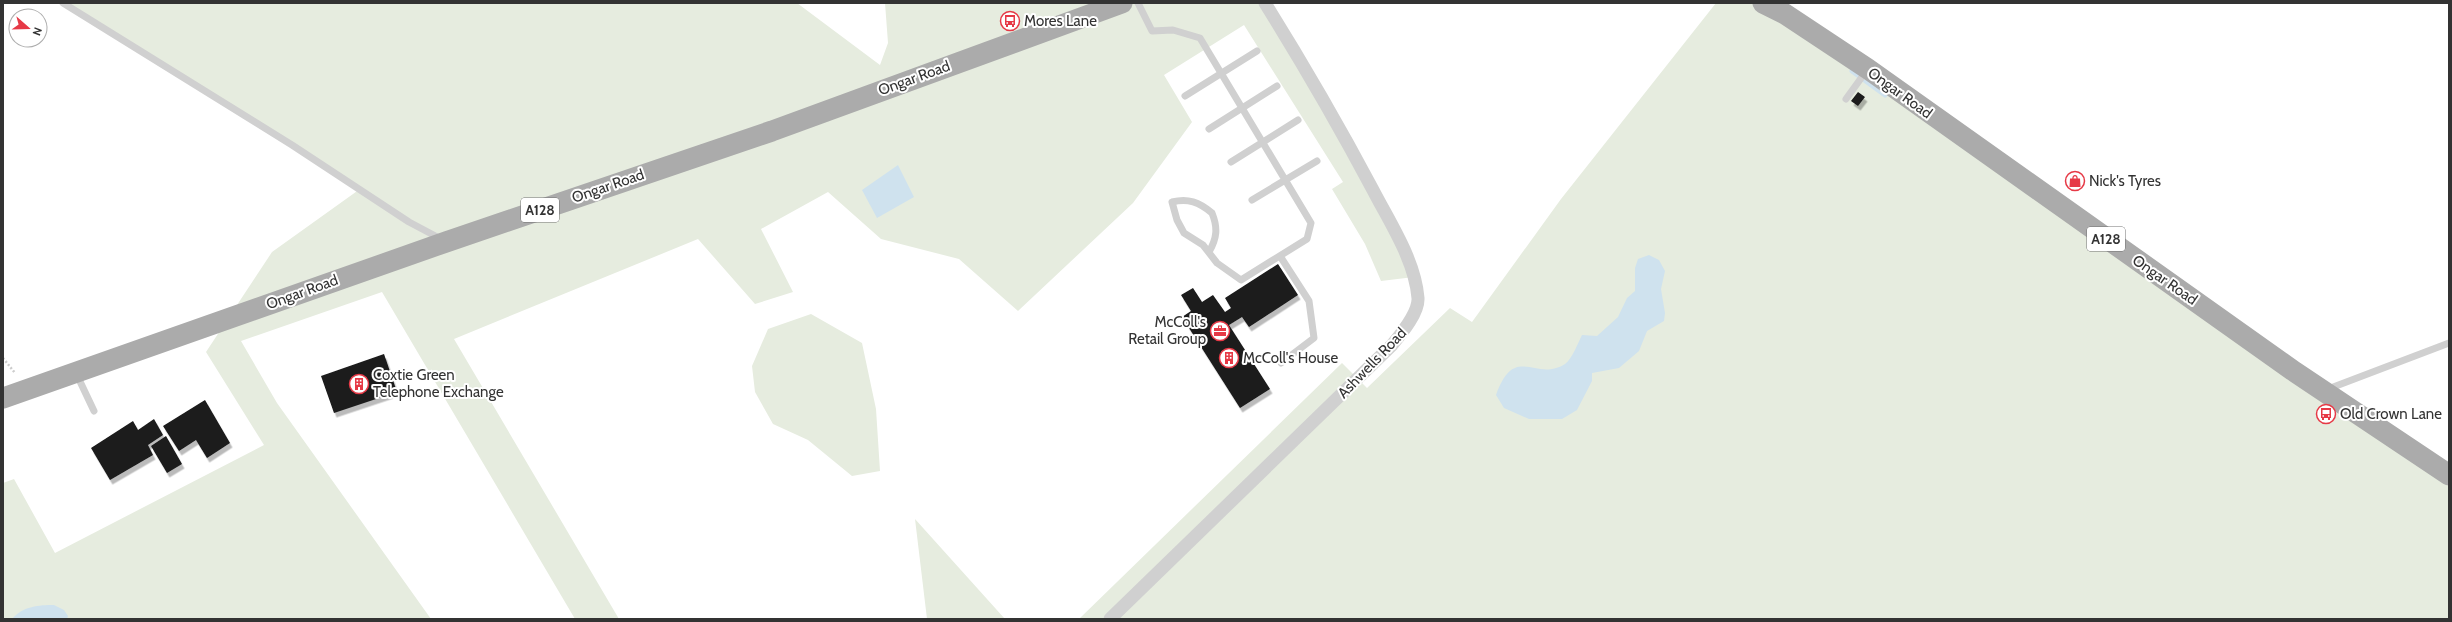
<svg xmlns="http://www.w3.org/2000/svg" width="2452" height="622" font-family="Cabin,sans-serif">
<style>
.green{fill:#e6ecdf}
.water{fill:#cfe2ee}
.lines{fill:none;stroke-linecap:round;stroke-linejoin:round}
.stream{stroke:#cfe2ee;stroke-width:5}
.building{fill:#1a1a1a;filter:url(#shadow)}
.path{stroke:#cdcdcd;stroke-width:2.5;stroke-dasharray:2 2;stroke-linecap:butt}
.lane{stroke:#d0d0d0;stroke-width:7}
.street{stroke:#d0d0d0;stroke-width:13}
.primary{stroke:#ababab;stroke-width:21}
.labels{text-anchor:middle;stroke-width:4;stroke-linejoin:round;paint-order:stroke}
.shield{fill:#fff;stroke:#707070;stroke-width:1}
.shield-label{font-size:14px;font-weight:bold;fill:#333}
.poi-label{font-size:15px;fill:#333;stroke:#fff;text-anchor:start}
.street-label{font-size:15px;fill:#333;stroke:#fff}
</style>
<defs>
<filter id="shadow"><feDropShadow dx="2.5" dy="4.5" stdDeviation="0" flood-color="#0004"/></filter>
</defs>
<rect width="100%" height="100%" fill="#fff"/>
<path class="green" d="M65,3H797L880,65L888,43L885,3H1265L1414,277L1381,281L1365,244L1332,189L1343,182L1244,25L1164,75L1192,122L1133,203L1018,311L959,259L881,239L828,192L761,229L793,292L755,304L698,239L454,339L619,619H575L382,292L241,341L277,403L431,619H3V483L14,479L55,553L264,445L206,352L272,252L360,189Z
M1716,3H1763L2449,475V619H1079L1342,363L1367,388L1450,308L1472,322L1561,199Z
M811,314L862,343L876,409L880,471L852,476L808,440L773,424L755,392L752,366L768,329Z
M915,519L1005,619H927Z"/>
<path class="water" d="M898,165L914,197L877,218L862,190Z
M1649,255L1659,260L1665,271L1661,289L1665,313L1664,321L1647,331L1639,351L1619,368L1592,373V381L1577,410L1562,419H1529L1504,408L1496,395C1515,342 1535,383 1565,364C1572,359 1578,343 1582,335L1597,336L1618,317L1627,298L1635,291V268L1638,259Z
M54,605L64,610L68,616L67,619H12C23,606 39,605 54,605Z"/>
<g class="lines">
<path class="stream" d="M1852,71L1885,95"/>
</g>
<path class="building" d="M1858,92L1865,97L1858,106L1851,101Z
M1278,264L1298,295L1249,327L1242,317L1229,325L1270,389L1240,408L1182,317L1191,311L1181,295L1193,288L1202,302L1213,295L1225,312L1231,308L1225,298Z
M384,354L397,392L334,413L321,376Z
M205,400L230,443L207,458L196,440L179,451L163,426Z
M154,419L163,435L148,445L153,455L110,480L91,448L133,421L138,430Z
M166,436L182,464L167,473L151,446Z"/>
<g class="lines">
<path class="path" d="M3,358L15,373"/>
<path class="lane" d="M63,3L292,145L409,222L441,239
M1138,3L1152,31L1173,30L1200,38L1311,223L1307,239L1241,280L1217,263L1203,245L1184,233L1177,220L1172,202C1188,198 1199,202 1212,213C1218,228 1217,238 1209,252
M1185,96L1257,51
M1846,99L1867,70
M1209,129L1277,86
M1231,162L1298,120
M1252,200L1317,161
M1280,256L1309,301L1314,338L1281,363
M76,373L94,411
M2328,389L2449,343"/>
<path class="street" d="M1110,619L1392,345C1401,334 1419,313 1418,298C1415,260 1390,223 1373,190C1339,126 1303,64 1265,3"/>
<path class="primary" d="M1763,3L1785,14L1868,69L2295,372L2449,475
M3,398L446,242L772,131L1122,3"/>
</g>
<defs>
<g id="bus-ring" transform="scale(1)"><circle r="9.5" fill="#fff" stroke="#e63946" stroke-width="1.5"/><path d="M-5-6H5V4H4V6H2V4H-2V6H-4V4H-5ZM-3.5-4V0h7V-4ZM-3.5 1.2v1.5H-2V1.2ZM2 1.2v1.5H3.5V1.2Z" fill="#e63946"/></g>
<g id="shop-ring" transform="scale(1)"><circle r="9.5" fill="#fff" stroke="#e63946" stroke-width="1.5"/><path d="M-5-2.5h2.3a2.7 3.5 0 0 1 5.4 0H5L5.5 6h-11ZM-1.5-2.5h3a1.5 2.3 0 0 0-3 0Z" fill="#e63946"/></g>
<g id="office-ring" transform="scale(1)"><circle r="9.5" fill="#fff" stroke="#e63946" stroke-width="1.5"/><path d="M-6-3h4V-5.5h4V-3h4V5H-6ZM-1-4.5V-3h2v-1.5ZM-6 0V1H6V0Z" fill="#e63946"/></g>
<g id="building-ring" transform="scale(1)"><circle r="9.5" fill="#fff" stroke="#e63946" stroke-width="1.5"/><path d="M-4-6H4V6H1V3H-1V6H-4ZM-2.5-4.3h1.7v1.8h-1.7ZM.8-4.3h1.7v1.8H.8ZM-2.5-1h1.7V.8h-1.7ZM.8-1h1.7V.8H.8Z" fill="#e63946"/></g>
</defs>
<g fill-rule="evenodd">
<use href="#bus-ring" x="1010" y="21"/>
<use href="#shop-ring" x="2075" y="181"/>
<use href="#office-ring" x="1220" y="331"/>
<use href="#building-ring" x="1229" y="358"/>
<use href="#building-ring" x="359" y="384"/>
<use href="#bus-ring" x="2326" y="414"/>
</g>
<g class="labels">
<g class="shield">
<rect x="521" y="198" width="38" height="24" rx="3"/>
<rect x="2087" y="227" width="38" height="24" rx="3"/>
</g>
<g class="shield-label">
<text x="540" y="215">A128</text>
<text x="2106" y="244">A128</text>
</g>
<g class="poi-label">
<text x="1024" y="26">Mores Lane</text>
<text x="2089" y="186">Nick's Tyres</text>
<text x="1206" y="327" text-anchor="end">McColl's<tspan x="1206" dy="17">Retail Group</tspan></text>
<text x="1243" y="363">McColl's House</text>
<text x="373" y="380">Coxtie Green<tspan x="373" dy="17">Telephone Exchange</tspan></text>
<text x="2340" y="419">Old Crown Lane</text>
</g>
<g class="street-label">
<text transform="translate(914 78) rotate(-20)" y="5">Ongar Road</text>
<text transform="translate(1900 93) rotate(36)" y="5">Ongar Road</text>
<text transform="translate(608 186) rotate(-19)" y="5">Ongar Road</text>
<text transform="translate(2165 280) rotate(35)" y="5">Ongar Road</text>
<text transform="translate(302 292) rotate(-20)" y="5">Ongar Road</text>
<text transform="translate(1372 363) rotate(-46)" y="5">Ashwells Road</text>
</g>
</g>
<rect width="2452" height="622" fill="none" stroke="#333333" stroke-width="8"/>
<g transform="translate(28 28) rotate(110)"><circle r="19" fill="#ffffff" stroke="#adadad"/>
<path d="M0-3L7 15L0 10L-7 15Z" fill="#e63946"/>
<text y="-6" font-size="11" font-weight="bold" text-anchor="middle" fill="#333333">N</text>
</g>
</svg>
